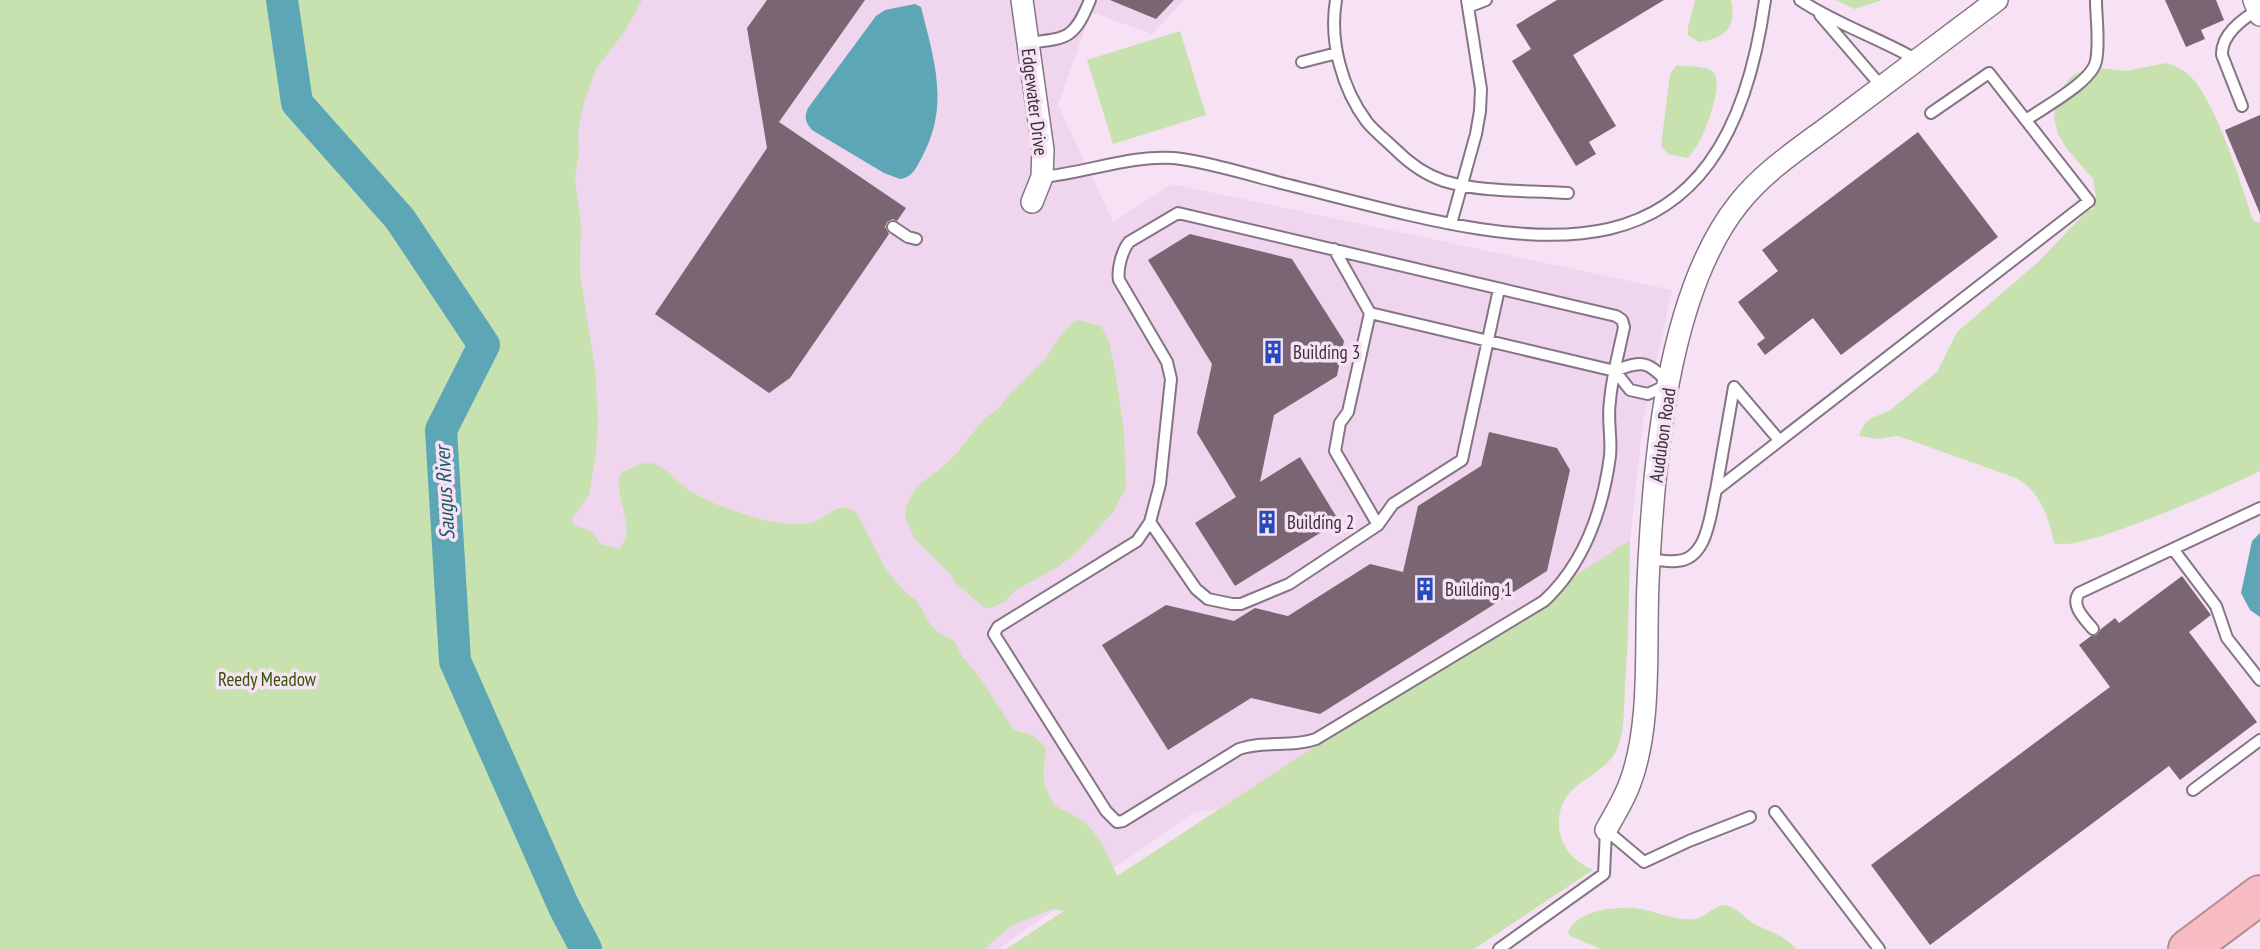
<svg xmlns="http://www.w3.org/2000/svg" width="2260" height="949" font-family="'PT Sans Narrow',sans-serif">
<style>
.built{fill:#efd5ed}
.green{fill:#c8e2af}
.water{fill:#5da6b5}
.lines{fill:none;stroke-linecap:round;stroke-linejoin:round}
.river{stroke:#5da6b5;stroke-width:32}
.building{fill:#7a6572}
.lane-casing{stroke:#867485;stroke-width:14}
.street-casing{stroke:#867485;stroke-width:24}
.highway-casing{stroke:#b48b92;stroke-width:42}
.lane{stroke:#fff;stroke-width:10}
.street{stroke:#fff;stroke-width:21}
.highway{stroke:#f6bcc2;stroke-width:38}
.labels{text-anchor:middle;stroke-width:7;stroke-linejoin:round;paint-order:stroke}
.street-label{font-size:19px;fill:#383138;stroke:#f6e2f4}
.poi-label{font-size:19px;fill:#383138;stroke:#f6e2f4;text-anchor:start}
.park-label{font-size:19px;fill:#345302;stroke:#f6e2f4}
.water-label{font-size:21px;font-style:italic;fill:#1c5965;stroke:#f6e2f4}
</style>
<rect width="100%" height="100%" fill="#f6e2f4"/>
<path class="built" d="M624,0H1184L1152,34L1091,12L1058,105L1113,222L1172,184L1672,290L1643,422L1630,540L1578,636L1253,803L1193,813L998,949H800L525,608L521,236Z"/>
<path class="green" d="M0,0H642L625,31L596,69L585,99L578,131L579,152L575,178L581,225L580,273L595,369L598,417L596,453L589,495L571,519L575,525L591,531L601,544L619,549C639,526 612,501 621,473C632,468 644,459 657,465C669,470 679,484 690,491C709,503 729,509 750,516C765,521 800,528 814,522C831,515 836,500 857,513L885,568L903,590L917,601L930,624L938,632L955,642L962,656L980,678L1014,730L1032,735L1046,747C1046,758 1042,770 1044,780C1053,818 1066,805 1087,825C1102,840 1109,856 1117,876L1630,540C1629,588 1629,637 1625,685C1624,704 1625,726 1619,744C1607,780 1561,778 1559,820C1558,845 1572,860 1593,870L1474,949H1006L1064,911L1052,909L1013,925L984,949H0Z
M1695,0H1731C1737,28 1725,38 1699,42L1688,35V27Z
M1835,0H1882L1855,9Z
M1180,31L1206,115L1113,144L1087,60Z
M2166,63C2175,66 2183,69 2190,76C2216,101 2241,184 2253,220L2260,223V471C2229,486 2079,554 2054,543C2048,516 2041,492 2016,478L1898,436L1877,439L1859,436C1866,415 1874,419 1890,410L1937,372L1957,332L2037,263L2088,210H2092L2096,198L2093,179L2067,149L2058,134L2054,118L2056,102L2061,89L2072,76L2090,67L2126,71Z
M1677,65C1687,67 1708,65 1714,73C1725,87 1700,150 1687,158L1668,154L1661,146L1670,74Z
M1079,320L1101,326L1109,341L1116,376L1124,432L1126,488L1113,512L1079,550L1058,567L1016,590L1004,602L990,608H985L955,583L951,575L915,539L905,517L906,506L917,486L939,470L955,455L985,418L999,408L1012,391L1044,361L1060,336L1074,321Z
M1723,905C1734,906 1739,912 1747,919C1763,931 1783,933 1796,949H1601L1570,936L1568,932C1577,909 1620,905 1641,909C1659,912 1675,921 1694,919C1705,918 1712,907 1723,905Z"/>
<path class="water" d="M915,4L921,7C934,60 950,105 922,157C916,168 913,177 900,179L884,173L812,130C805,122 804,117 808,108L876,16L885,10Z
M2260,533V617L2250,610L2241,593L2252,541Z"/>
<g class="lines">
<path class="river" d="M282,0L297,103L400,219L484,345L441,430L455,661L564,907L586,949"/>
</g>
<path class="building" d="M767,0H865L779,122L906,208L897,221L893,219L887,222L885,227L889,234L790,378L769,393L655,314L767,148L747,28Z
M1110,0H1174L1156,19Z
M1557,0H1664L1573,55L1616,126L1589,142L1596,154L1576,166L1512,61L1531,49L1516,25Z
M2165,0H2216L2224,20L2201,30L2205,39L2186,47Z
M2260,115V214L2225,130Z
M1918,132L1998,237L1841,355L1813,318L1765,355L1757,344L1765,338L1738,302L1778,271L1762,250Z
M1190,234L1292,259L1344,341L1337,376L1274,415L1260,482L1300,457L1339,521L1235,586L1195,523L1236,497L1197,433L1212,364L1148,260Z
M1489,432L1557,448L1570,470L1547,571L1320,714L1251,698L1168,750L1102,645L1166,605L1234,621L1255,608L1288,616L1370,564L1403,572L1418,506L1481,466Z
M2182,576L2211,615L2189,632L2257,722L2180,780L2169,766L1930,945L1871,865L2110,687L2079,645L2091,636L2097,635L2101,629L2115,618L2119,623Z"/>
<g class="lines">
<g class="lane-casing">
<path id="lane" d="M1336,0C1329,41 1342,89 1367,122C1375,132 1386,140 1395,149C1408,162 1426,175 1444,181C1483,193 1527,190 1568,193
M1800,0C1836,24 1879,38 1917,60
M1468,7L1486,0
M1820,15L1882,87
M1028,43C1068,38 1074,39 1090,0
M1302,62L1337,53
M2242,106L2222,55C2221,35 2242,19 2258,10
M2026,120C2044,107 2092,82 2096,61C2100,42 2096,19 2096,0
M1042,177C1086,173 1130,155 1174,158C1208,162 1243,173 1277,182C1505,238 1721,321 1765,0
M1178,213L1616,316L1622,320L1624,327C1619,352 1612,376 1610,401C1607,420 1612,437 1610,456C1603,509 1584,564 1544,601L1316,739C1291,748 1264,740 1239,749L1123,821L1117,822L1106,811L994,634L998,627L1137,541L1150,522L1160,484L1171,379L1167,362L1119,280C1117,269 1122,251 1129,242Z
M1451,224L1476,134L1480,111L1481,89L1467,0
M893,227L908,237L916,239
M1370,313L1615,371C1643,359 1649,362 1669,384L1648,394L1630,390L1615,371
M1716,490L1734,387L1779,440
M1150,522L1196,589L1208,599L1232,604H1241L1289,584L1378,525L1335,451L1340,423L1348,412L1370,313L1334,249
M1378,525L1393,504L1462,460L1499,289
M2173,549L2216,606L2227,638L2260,680
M1649,559C1658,560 1667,562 1676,561C1708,560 1710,514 1716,490L2089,201L1989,73L1931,113
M2093,629C2085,619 2070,606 2079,593L2260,508
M2193,790L2260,740
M1775,812L1879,949
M1606,830L1644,862L1689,841L1750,817
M1499,949L1604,874L1606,830"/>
</g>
<g class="street-casing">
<path id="street" d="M1022,0L1043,150L1042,177L1032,202
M2254,0L2260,15
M1606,830C1614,815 1624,800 1630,783C1652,725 1645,645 1648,583C1653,469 1666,294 1739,203C1765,170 1803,146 1836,121C1890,81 1943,40 1997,0"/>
</g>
<g class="highway-casing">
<path id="highway" d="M2188,949L2260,895"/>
</g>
<use href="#lane" class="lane"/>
<use href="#street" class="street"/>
<use href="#highway" class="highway"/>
</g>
<defs>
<g id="building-bare" transform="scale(1.89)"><path d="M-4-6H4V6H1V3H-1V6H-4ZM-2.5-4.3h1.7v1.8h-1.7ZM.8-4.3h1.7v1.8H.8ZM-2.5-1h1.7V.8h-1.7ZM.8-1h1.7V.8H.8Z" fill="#264cbb" stroke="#f6e2f4" stroke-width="2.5" paint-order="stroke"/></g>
</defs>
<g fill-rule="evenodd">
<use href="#building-bare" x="1273" y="352"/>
<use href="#building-bare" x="1267" y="522"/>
<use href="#building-bare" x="1425" y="589"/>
</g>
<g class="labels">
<g class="street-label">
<text transform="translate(1035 102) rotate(83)" y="7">Edgewater Drive</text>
<text transform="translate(1662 435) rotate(-82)" y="7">Audubon Road</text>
</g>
<g class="poi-label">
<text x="1293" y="359">Building 3</text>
<text x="1287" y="529">Building 2</text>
<text x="1445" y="596">Building 1</text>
</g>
<g class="park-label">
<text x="267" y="686">Reedy Meadow</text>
</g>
<g class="water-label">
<text transform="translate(445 493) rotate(-93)" y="7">Saugus River</text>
</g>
</g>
</svg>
